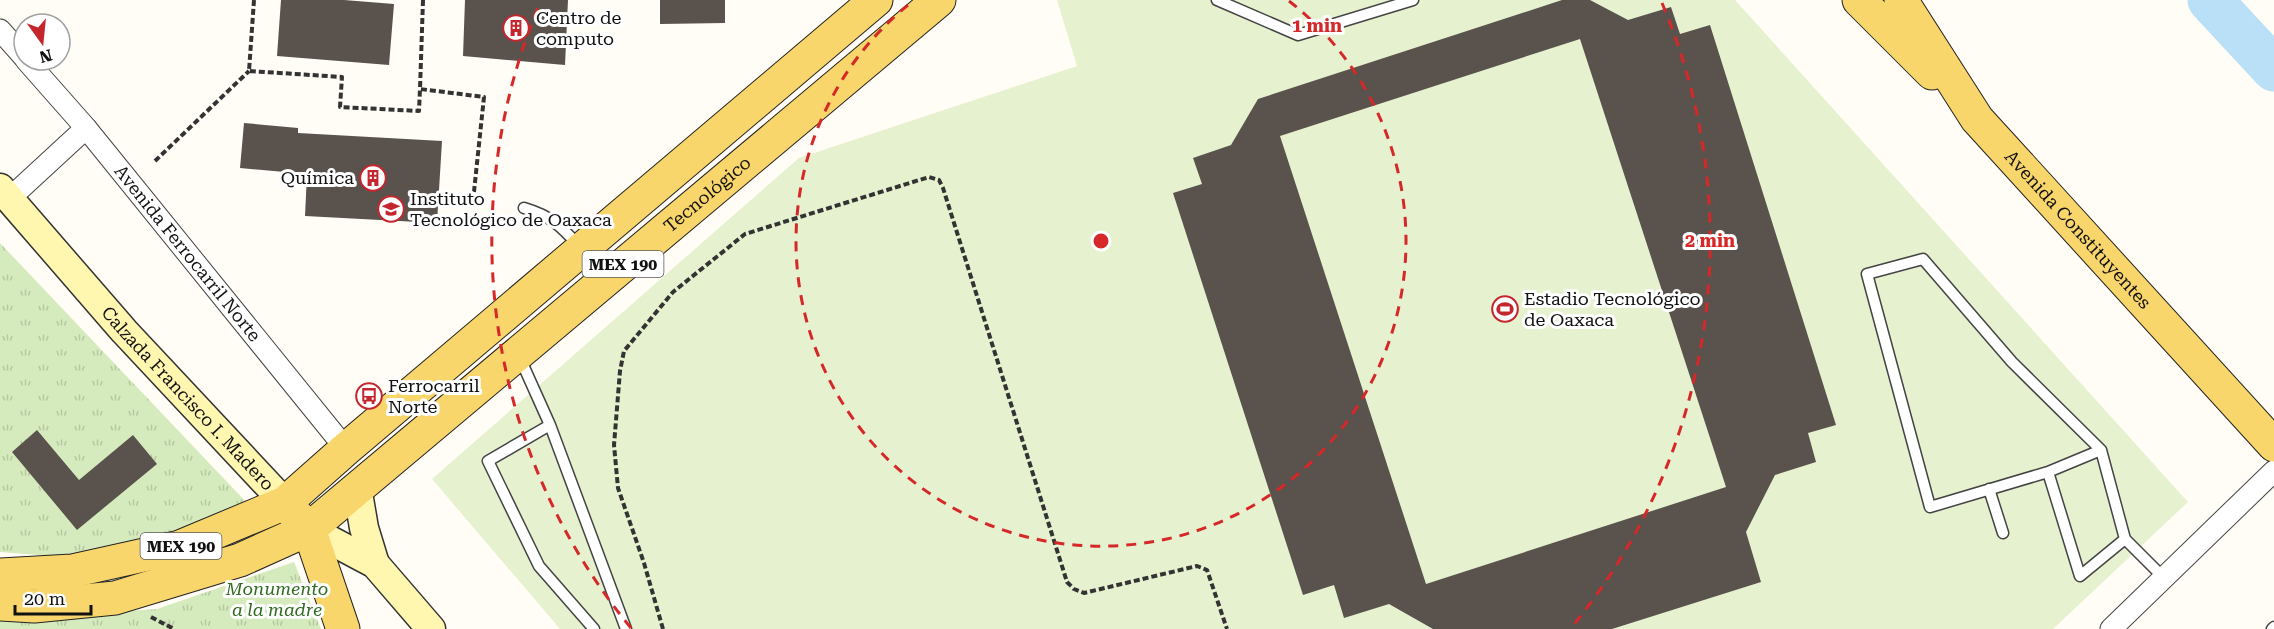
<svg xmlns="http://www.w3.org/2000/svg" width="2274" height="629" font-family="'Roboto Serif',serif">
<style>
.grass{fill:url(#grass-tufts)}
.pitch{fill:#e6f2cf}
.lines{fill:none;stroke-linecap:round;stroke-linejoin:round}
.river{stroke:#b9e0f7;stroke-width:45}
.building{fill:#5a524d;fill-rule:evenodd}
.lane-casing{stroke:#444;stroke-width:13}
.street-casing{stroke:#444;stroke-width:23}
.secondary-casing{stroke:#333;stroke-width:31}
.primary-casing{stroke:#222;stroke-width:35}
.path{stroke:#333;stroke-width:4;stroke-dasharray:6 3;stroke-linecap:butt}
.lane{stroke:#fff;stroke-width:10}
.street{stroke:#fff;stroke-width:21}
.secondary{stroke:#fff6b0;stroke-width:28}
.primary{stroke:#f9d66b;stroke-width:33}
.ring{fill:none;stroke:#d62828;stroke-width:3;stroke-dasharray:10 8}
.labels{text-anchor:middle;stroke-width:6;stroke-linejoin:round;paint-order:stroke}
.shield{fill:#fff;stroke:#585858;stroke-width:1.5}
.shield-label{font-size:16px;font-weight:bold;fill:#111}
.poi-label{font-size:18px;fill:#111;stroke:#fff;text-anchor:start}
.street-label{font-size:18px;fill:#111;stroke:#fff}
.park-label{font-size:18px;font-style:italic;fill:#2f6b1f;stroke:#fff}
.centre{fill:#d62828;stroke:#fff;stroke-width:3}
.ring-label{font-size:18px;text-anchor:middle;font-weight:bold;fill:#d62828;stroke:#fff;stroke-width:6;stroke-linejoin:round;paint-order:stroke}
</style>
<defs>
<pattern id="grass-tufts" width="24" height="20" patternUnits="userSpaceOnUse" patternTransform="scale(1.5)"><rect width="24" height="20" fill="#d5ebbd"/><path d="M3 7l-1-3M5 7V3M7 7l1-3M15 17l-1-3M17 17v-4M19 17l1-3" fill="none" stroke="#b6c8a1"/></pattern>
</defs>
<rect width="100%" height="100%" fill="#fffdf5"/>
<path class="grass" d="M0,243L248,504L175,542L66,557L0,552Z
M294,562L321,629H0V607L113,612L157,609Z"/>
<path class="pitch" d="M1057,0H1735L2188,502L2053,629H560L432,479L799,158L1077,66Z"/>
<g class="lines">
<path class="river" d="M2210,0L2274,69"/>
</g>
<path class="building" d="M281,0H344L394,4L389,65L277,56Z
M465,0H568L565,65L463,56Z
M660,0H725V23L660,24Z
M1562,0H1590L1628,20L1671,7L1680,34L1710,25L1836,425L1808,433L1816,462L1775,475L1746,532L1761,582L1612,629H1433L1389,604L1344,618L1334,585L1303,595L1173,193L1202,184L1193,158L1231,145L1258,99ZM1580,39L1726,487L1426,584L1280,136Z
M244,123L298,128V133L442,141L437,223L305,216L307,174L240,168Z
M37,430L79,480L133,435L157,464L77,530L12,452Z"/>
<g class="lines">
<g class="lane-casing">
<path id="lane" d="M1217,0L1298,35L1413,0
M524,208C551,216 561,226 579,246
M519,356L550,425L626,629
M550,425L488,461L539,566L594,629
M2101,450L2048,472L1930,507L1867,274L1923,259L2012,362L2101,450L2125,539
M2048,472L2080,576L2125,539L2164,578
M1989,489L2003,533
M2272,629L2274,627"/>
</g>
<g class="street-casing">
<g id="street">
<path d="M0,30L24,57"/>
<path id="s1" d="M26,60L86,128L346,449"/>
<path d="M9,199L86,128"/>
<path d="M2111,629L2274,471"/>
</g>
</g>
<g class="secondary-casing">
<g id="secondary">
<path id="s2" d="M0,188L124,331L285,503"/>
<path d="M357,487L364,528L375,564"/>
<path d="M309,529L375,564L431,629"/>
</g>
</g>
<g class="primary-casing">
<g id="primary">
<path d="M1859,0L1932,73"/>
<path id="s3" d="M1901,0L1977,119L2274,445"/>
<path d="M294,513L309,529L343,629"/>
<path d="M0,575L72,571L180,547L285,503L346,449L876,0"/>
<path id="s4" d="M0,604L34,606L115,598L240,560L309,529L939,0"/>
</g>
</g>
<path class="path" d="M254,0L249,71L342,77L340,107L419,111L420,89
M423,0L420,89L484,97L473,201L485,197
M155,161L249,71
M151,617L174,629
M663,629L644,563L618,488L614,445L620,371L624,351L673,292L745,234L929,177L939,180L943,188L1067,582L1074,589L1084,593L1197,566L1207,570L1227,629"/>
<use href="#lane" class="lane"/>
<use href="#street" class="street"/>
<use href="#secondary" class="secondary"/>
<use href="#primary" class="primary"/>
</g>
<g class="ring">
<path d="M1289 1A305 305 0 1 1 913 1"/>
<path d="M631 628A609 609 0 0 1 540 3M1662 3A609 609 0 0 1 1571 628"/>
</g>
<defs>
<g id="building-ring" transform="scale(1.35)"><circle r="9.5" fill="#fff" stroke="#c4262e" stroke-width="1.5"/><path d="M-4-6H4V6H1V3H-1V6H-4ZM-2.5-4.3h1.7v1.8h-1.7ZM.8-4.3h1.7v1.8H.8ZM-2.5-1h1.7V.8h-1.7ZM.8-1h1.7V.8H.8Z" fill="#c4262e"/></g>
<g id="university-ring" transform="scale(1.35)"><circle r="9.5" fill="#fff" stroke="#c4262e" stroke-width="1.5"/><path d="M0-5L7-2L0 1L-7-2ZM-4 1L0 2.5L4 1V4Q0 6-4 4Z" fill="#c4262e"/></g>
<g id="stadium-ring" transform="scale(1.35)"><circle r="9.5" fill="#fff" stroke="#c4262e" stroke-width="1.5"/><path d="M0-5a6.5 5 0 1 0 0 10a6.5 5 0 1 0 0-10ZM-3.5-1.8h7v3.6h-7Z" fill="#c4262e"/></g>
<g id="bus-ring" transform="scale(1.35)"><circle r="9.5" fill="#fff" stroke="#c4262e" stroke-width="1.5"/><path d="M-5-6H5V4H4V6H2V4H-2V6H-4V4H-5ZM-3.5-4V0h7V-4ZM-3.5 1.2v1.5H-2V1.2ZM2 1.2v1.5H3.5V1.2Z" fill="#c4262e"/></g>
</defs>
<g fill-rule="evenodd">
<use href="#building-ring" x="516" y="28"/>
<use href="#building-ring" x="373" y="178"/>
<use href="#university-ring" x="391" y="209"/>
<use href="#stadium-ring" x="1505" y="309"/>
<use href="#bus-ring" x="369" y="396"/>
</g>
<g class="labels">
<g class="shield">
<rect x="582.5" y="251" width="81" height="26" rx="4.5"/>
<rect x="140.5" y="533" width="81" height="26" rx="4.5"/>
</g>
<g class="shield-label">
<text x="623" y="270">MEX 190</text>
<text x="181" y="552">MEX 190</text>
</g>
<g class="poi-label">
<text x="536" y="24">Centro de<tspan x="536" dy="21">computo</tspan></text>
<text x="354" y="184" text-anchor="end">Química</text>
<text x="410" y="205">Instituto<tspan x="410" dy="21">Tecnológico de Oaxaca</tspan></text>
<text x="1524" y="305">Estadio Tecnológico<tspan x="1524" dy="21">de Oaxaca</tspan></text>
<text x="388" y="392">Ferrocarril<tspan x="388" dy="21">Norte</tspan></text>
</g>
<g class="street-label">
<text dy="6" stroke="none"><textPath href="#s4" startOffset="842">Tecnológico</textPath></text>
<text dy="6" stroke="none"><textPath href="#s3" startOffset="291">Avenida Constituyentes</textPath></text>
<text dy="6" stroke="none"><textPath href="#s1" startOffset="252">Avenida Ferrocarril Norte</textPath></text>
<text dy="6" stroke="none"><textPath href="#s2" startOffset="282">Calzada Francisco I. Madero</textPath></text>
</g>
<g class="park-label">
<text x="277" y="595">Monumento<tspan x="277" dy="21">a la madre</tspan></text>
</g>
</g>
<circle cx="1101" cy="241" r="9" class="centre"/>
<g class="ring-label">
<text x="1317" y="32">1 min</text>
<text x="1710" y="247">2 min</text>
</g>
<g transform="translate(42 42) rotate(165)"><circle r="28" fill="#ffffff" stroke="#a0a0a0" stroke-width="1.5"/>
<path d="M0-4.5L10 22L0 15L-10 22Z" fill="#c4262e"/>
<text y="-9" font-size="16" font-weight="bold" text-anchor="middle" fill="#111111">N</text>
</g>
<path d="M15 605v9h76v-9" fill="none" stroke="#111111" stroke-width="3"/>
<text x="24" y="605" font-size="18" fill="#111111" stroke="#ffffff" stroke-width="4.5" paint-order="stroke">20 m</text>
</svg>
